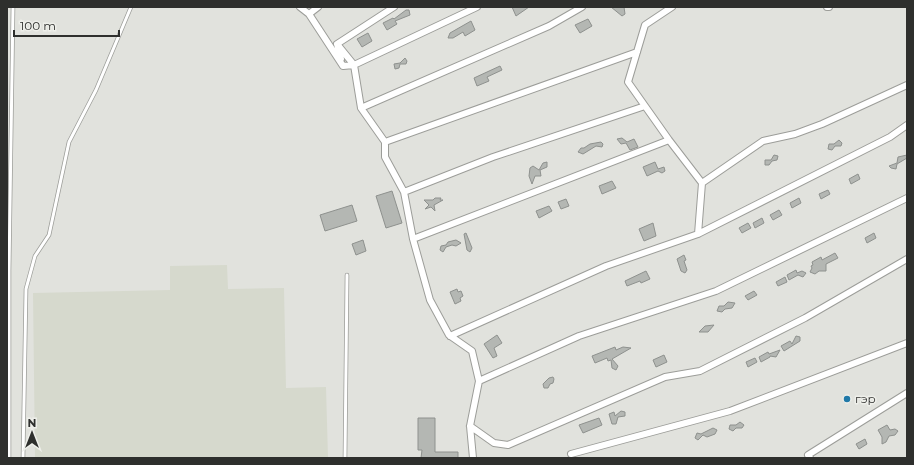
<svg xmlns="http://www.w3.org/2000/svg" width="914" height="465" font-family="Montserrat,sans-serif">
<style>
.built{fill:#d6d9cd}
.building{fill:#b4b7b3;stroke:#8e918e}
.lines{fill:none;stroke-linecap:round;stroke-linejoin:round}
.service-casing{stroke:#9c9d99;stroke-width:4.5}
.minor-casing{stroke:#9c9d99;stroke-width:8}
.service{stroke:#fff;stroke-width:3}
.minor{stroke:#fff;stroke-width:6}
.poi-dot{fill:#2079a8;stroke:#eeefea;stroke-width:1.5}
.labels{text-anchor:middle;stroke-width:3;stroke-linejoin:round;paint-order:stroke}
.poi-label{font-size:12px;fill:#2e2f2d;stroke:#eeefea;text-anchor:start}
</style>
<rect width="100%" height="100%" fill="#e1e2dd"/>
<path class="built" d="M227,265L228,289L284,288L286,388L326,387L328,458H35L33,293L170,290V266Z"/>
<path class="building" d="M512,7H529L516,16Z
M611,7H624L625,14L622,16Z
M406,10H409L410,15L395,21L397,24L387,30L383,23L393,18L394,19Z
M588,19L592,26L580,33L575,25Z
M471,21L475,30L465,36L463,32L453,38H448L450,33Z
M368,33L372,41L362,47L357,39Z
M405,58L407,61L406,64H400L399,68L395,69L394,64L400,63Z
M500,66L502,70L487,77L489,81L477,86L474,78Z
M622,138L627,142L634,139L638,147L630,150L626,143L621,144L617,139Z
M839,140L842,143L841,146H835L832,150L828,149L829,144H834Z
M601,142L603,144L602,147L596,146L583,154L578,152L581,148H584L590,144Z
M774,155L778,156L777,160L772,161L769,165H765V160H771Z
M907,155V158L897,164L896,169L891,168L889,166L897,163L898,157Z
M547,162V167L540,170L541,176H535L532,184L529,176L530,168L533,166L539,170L543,163Z
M655,162L658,169L664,167L665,171L662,173L658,171L647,176L643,167Z
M858,174L860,179L851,184L849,179Z
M612,181L616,188L602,194L599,186Z
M828,190L830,194L821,199L819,194Z
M392,191L402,223L386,228L376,196Z
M435,198H441L440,200H443L434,205L435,211L431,207L425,209L429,205L424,200H433Z
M799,198L801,203L792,208L790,203Z
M566,199L569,206L561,209L558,202Z
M352,205L357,221L325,231L320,215Z
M549,206L552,211L539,218L536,211Z
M779,210L782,215L773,220L770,215Z
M762,218L764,223L755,228L753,223Z
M653,223L656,236L644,241L639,229Z
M748,223L751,228L742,233L739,228Z
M466,233L472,248L470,252L467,250L464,234Z
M874,233L876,238L867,243L865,238Z
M363,240L366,251L356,255L352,244Z
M456,240L461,243L456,246L452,245L446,247L443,252L440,250L441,246L446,245L448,242Z
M835,253L838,258L826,264V271H819L815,274L810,272L812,268L811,266L813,265L812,262L821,257L822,260Z
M684,255L686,260L684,261L687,270L685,273L681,271L677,259Z
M796,270L797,273L802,271L806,273L803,277L798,275L789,280L787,275Z
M646,271L650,279L641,283L640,281L627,286L625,281Z
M785,277L787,282L778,286L776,282Z
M457,289L458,292L461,291L463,296L460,298L461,301L455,304L450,292Z
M754,291L757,295L748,300L745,296Z
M728,302L735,303L732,308L725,309L722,312L717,311L719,306H724Z
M714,325L708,332H699L705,326Z
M497,335L502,343L494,348L497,356L493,358L484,344Z
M796,336L800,337V341L784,351L781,346L790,341L792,344Z
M615,347L616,350L623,347L631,348L612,359L618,366L616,370L612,368L611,360L608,361L607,358L595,363L592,356Z
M780,350L776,357L770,356V357L761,362L759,357L768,352L769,354Z
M664,355L667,362L656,367L653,360Z
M755,358L757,362L748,367L746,362Z
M553,377L554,379L553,383L550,384L548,388H544L543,384L549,378Z
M621,411L625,412V416L618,417L616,424H612L609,414L614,412L615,416Z
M418,418H435V452H458V458H421L422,450H418Z
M599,418L602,425L583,433L579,425Z
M740,422L744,425L742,428H736L733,431L729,429L730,425H736Z
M887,425L890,430L895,429L898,431L895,435L889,436L886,442L882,444V437L878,430Z
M713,428L717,430L715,434L707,437L703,435L698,440L695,438L697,433L701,434Z
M865,439L867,444L859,449L856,444Z"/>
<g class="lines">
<g class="service-casing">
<path id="service" d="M9,458V271L13,7
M23,458L26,289L35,256L49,235L69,142L96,90L131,7
M345,458L347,275"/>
</g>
<g class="minor-casing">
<path id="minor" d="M300,7L309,14L343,66L354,65L361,108L385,142V157L404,192L413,239L430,300L449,335L472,351L479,381L470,426L473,458
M672,7L645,25L628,82L669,140L702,183L698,234
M827,7H829
M309,14L318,7
M337,44L394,7
M341,59L337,44L354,65L477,7
M361,108L549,26L582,7
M385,142L637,52
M702,183L763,141L795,134L822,124L907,85
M404,192L493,157L645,106
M413,239L669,140
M450,336L606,266L698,234L890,137L907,125
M479,381L579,336L716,291L907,198
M470,426L494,443L508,445L665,377L700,371L805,318L907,259
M571,454L730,411L907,343
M810,458L808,455L907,393"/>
</g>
<use href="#service" class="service"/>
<use href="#minor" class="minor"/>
</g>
<circle class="poi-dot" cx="847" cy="399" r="4"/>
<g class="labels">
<g class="poi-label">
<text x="855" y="403">гэр</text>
</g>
</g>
<rect width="914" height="465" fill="none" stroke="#2e2f2d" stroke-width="16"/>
<g transform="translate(32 433)" stroke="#eeefea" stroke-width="3" paint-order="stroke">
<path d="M0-3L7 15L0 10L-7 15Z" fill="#2e2f2d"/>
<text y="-6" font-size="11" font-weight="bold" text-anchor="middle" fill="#2e2f2d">N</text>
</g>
<path d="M14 30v6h105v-6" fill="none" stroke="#2e2f2d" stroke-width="2"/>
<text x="20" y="30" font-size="12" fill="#2e2f2d" stroke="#eeefea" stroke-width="3" paint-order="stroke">100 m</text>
</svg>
